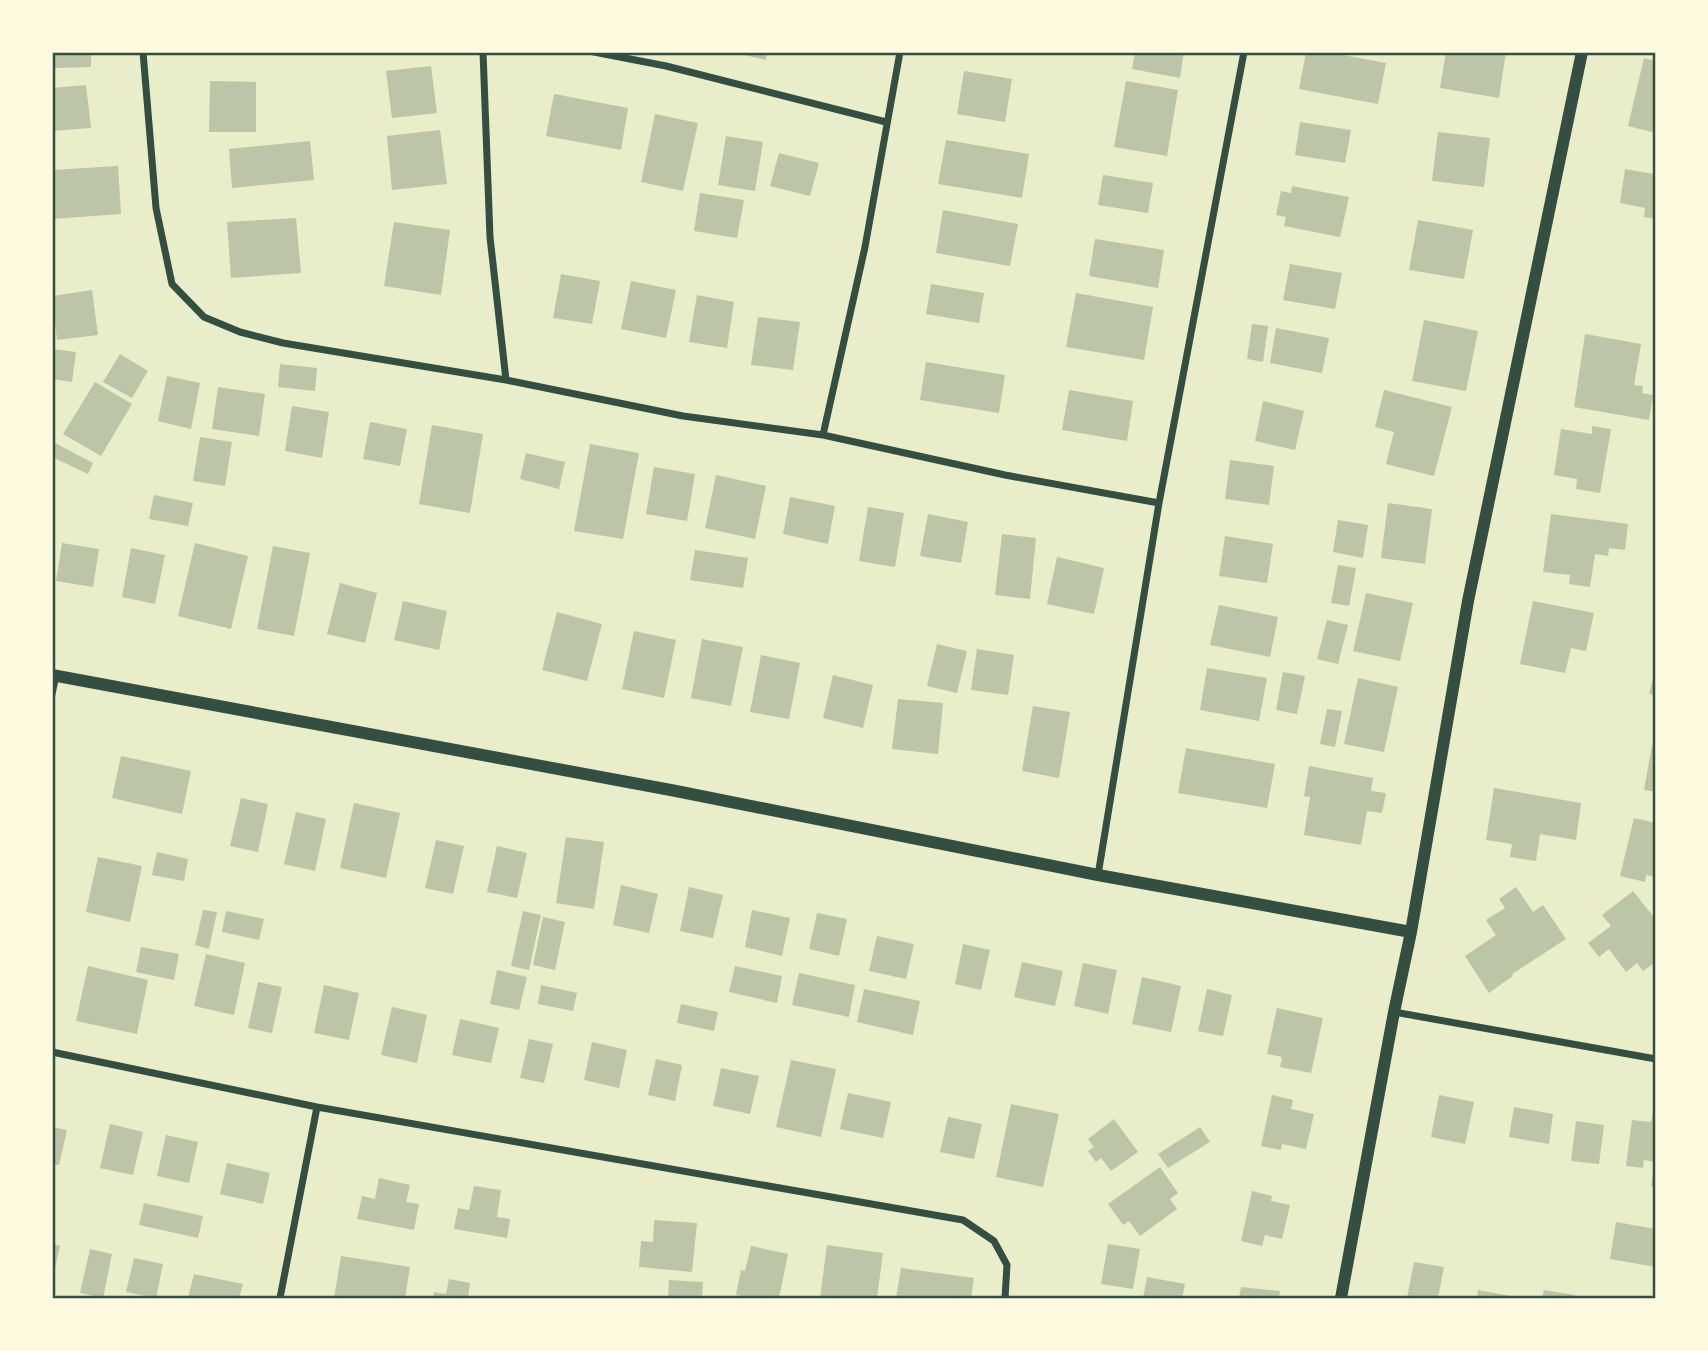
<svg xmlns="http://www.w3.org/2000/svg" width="1708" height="1351" font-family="'Archivo Narrow',sans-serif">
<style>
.building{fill:#bcc5a7}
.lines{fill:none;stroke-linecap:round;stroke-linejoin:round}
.minor{stroke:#344e41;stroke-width:7}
.tertiary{stroke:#344e41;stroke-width:12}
.neatline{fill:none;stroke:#344e41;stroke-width:2.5}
</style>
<rect width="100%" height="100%" fill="#e9edc9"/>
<path class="building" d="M52,52H91V67L52,68Z
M731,52H767L766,60Z
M1135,52H1184L1180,78L1132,69Z
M1306,52H1327L1386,63L1378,104L1299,89Z
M1446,52H1506L1499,98L1440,88Z
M1644,58L1656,61V133L1628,126Z
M431,66L437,113L392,118L386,71Z
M964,71L1012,79L1005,122L957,114Z
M210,81L256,82V132H209Z
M1126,81L1178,90L1167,156L1114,147Z
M86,85L91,128L52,131V88Z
M554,94L628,108L621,150L546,136Z
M655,114L698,123L683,191L641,182Z
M1300,122L1351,130L1345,163L1295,155Z
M440,130L447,184L392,190L387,136Z
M1438,132L1490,138L1484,187L1432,181Z
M726,136L763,142L755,191L718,185Z
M946,140L1029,154L1022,198L938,184Z
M310,141L314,180L232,188L229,149Z
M779,153L819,163L810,196L770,186Z
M118,166L121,214L52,219V170Z
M1654,166H1656V219L1644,217L1645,208L1620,203L1625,169L1653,174Z
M1103,175L1153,183L1148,213L1098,205Z
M1292,186L1349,197L1340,237L1284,226L1286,217L1276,215L1281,191L1291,193Z
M700,193L744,200L737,238L694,231Z
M943,210L1018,224L1010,266L936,253Z
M296,218L301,273L231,278L227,222Z
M1418,220L1473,230L1464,279L1409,270Z
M394,222L450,230L441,295L384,286Z
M1095,239L1164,250L1158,288L1089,276Z
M1290,264L1342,273L1335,309L1283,300Z
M561,274L600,281L592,324L553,318Z
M631,281L676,290L666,338L621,329Z
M931,284L984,293L979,323L926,314Z
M92,290L98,335L57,340L52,296Z
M1076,293L1153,307L1144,360L1066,347Z
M697,295L734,302L727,348L689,342Z
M758,317L800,322L793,370L751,365Z
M1424,320L1478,331L1466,391L1412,381Z
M1252,324L1268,326L1263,362L1247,359Z
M1276,328L1329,338L1322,373L1270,363Z
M1585,334L1641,344L1634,385L1643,386L1642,393L1653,395L1649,420L1574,407Z
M52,349L76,352L72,382L52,379Z
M120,354L148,371L132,398L103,382Z
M926,362L1005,375L999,413L920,400Z
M280,364L317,368L315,391L278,387Z
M167,376L200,383L191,429L158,421Z
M95,382L132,404L101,456L63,434Z
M218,387L265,394L259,436L212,429Z
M1069,390L1133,401L1127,441L1062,430Z
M1384,390L1452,407L1434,476L1386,464L1394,432L1375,427Z
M1263,401L1304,411L1295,450L1255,441Z
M292,406L329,412L322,458L285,451Z
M370,422L407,429L400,466L363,459Z
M432,425L483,434L470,513L419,504Z
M1592,426L1611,429L1600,493L1576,489L1577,479L1554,475L1561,429L1592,434Z
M200,437L232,442L225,486L193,481Z
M53,442L93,463L88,474L52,457Z
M590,444L639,453L623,539L574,531Z
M526,453L565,462L559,489L520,479Z
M1230,460L1274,466L1269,505L1225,499Z
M654,467L695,474L687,521L646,514Z
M716,475L766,486L755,539L705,528Z
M154,495L193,503L188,526L149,519Z
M790,497L835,506L828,544L783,534Z
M1388,503L1432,509L1425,564L1381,558Z
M868,507L904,513L895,567L859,561Z
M928,514L968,522L961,563L920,556Z
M1551,514L1628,524L1625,550L1609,548L1608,556L1595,554L1590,587L1569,584L1570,575L1543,572Z
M1338,520L1368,525L1363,558L1333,552Z
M1002,534L1036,538L1030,599L995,595Z
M1225,536L1273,544L1267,583L1219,576Z
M62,543L99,549L93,587L56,581Z
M195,543L248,556L231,629L178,616Z
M273,546L310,553L294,636L257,629Z
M131,548L165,555L155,604L122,597Z
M695,550L748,558L743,588L690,580Z
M1057,557L1104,568L1094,614L1047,604Z
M1338,565L1356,568L1349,606L1331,603Z
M340,583L377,593L365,643L327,634Z
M1366,593L1413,603L1400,661L1353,651Z
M403,601L447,611L439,650L394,640Z
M1533,601L1594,613L1586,651L1571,648L1565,673L1520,664Z
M1219,605L1278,617L1270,657L1210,645Z
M557,612L602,624L587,681L542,670Z
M1327,620L1348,625L1338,664L1317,659Z
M634,631L676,640L664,698L622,689Z
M702,639L743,647L731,706L691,698Z
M937,644L967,651L957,693L927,686Z
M977,649L1014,655L1008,695L971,690Z
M761,655L800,663L789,719L750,712Z
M1207,668L1267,678L1259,721L1200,710Z
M1655,671H1656V695L1649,694Z
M1283,672L1305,676L1297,714L1276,710Z
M833,675L873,685L863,728L823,718Z
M1358,678L1398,687L1384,752L1344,744Z
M898,699L943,703L938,754L892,749Z
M1033,706L1070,712L1059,778L1022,771Z
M1327,709L1342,711L1335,747L1320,744Z
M1652,745L1656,746V792L1644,790Z
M1186,748L1275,764L1267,808L1178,793Z
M121,756L191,771L182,814L112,798Z
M1309,766L1373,778L1371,791L1386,793L1382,813L1367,811L1361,845L1304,835L1310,797L1304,796Z
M1494,788L1581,803L1576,840L1540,834L1536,861L1510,857L1512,844L1486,840Z
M241,798L268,804L258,852L230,846Z
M354,803L400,813L386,878L340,868Z
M296,812L326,819L315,871L284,864Z
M1634,818L1656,823V877L1646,875L1645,882L1620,876Z
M566,837L604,842L594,909L556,903Z
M436,840L464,846L453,894L425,888Z
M497,846L527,853L517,898L487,892Z
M157,852L188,859L184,881L152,875Z
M98,857L142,866L130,922L86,912Z
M621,885L658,894L649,933L613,925Z
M689,887L723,895L713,938L680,931Z
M1516,887L1533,912L1543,905L1566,939L1512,974L1513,976L1489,993L1465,956L1496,935L1486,920L1505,908L1499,899Z
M1633,891L1656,920V962L1643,971L1637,963L1626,972L1609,949L1599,957L1588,943L1611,926L1602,915Z
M203,910L217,912L209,949L195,945Z
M752,910L790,918L782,956L745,947Z
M226,911L264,919L259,940L222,932Z
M523,911L541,915L529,970L511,966Z
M817,913L847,919L839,956L809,949Z
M543,917L565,922L555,970L533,965Z
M877,936L914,944L906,979L869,971Z
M963,944L990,950L981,990L955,984Z
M141,947L179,954L174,980L136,972Z
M206,954L245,963L234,1015L194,1006Z
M1022,962L1063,971L1055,1006L1014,997Z
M1083,963L1117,970L1108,1014L1074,1006Z
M88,966L148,980L137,1034L76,1021Z
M735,966L782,976L777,1003L729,992Z
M497,970L527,977L519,1010L490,1004Z
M799,973L855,985L849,1017L792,1005Z
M1142,977L1181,986L1171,1032L1132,1024Z
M258,982L282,987L272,1033L248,1028Z
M324,985L359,993L349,1040L314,1033Z
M541,985L577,993L573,1011L538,1004Z
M864,989L920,1001L913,1035L857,1022Z
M1207,989L1232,995L1223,1036L1198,1031Z
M681,1004L718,1012L714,1031L677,1023Z
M392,1007L427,1015L417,1063L381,1055Z
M1277,1008L1323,1018L1311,1073L1280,1067L1282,1057L1267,1054Z
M460,1019L499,1028L491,1063L452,1055Z
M529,1039L553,1044L544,1083L520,1078Z
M592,1042L627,1050L619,1088L584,1080Z
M656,1059L682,1065L675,1101L648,1095Z
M791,1060L836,1069L821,1137L776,1127Z
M721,1068L759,1076L750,1114L713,1106Z
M848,1093L891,1102L883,1138L840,1129Z
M1272,1095L1293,1100L1291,1109L1314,1114L1306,1149L1282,1144L1281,1150L1261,1146Z
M1439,1095L1474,1102L1465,1144L1431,1137Z
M1011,1104L1059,1114L1043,1187L996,1177Z
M1514,1107L1553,1114L1549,1144L1509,1137Z
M1653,1112H1656V1162L1644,1160L1643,1168L1626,1166L1632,1120L1651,1122Z
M948,1117L982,1124L974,1159L940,1152Z
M1114,1119L1138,1152L1111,1171L1101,1158L1096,1162L1088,1151L1094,1147L1088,1139Z
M1576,1121L1604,1125L1599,1164L1571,1161Z
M110,1124L143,1132L133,1175L100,1168Z
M52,1127L67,1130L59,1165L52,1164Z
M1200,1127L1210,1142L1168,1168L1158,1154Z
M166,1135L198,1142L189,1183L157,1176Z
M227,1163L270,1173L263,1204L220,1194Z
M1160,1167L1178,1193L1170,1199L1177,1209L1140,1236L1129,1221L1123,1225L1108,1204Z
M1654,1167H1656V1187L1651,1186Z
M379,1178L410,1185L406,1202L419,1204L414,1230L357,1219L362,1196L375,1199Z
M474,1186L501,1190L497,1217L510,1219L507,1238L454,1229L458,1208L469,1210Z
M1252,1191L1272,1196L1271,1201L1290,1205L1282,1239L1265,1235L1262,1246L1241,1241Z
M144,1203L203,1216L198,1238L139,1225Z
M654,1220L697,1223L692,1272L639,1267L641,1241L653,1242Z
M1616,1222L1656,1229V1267L1610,1259Z
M52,1244L60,1246L54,1273H52Z
M1108,1244L1140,1249L1133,1289L1101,1284Z
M827,1245L883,1253L877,1298H820Z
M751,1246L788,1254L779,1298H754L736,1295L741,1270L745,1271Z
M90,1249L112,1254L103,1298L80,1293Z
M341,1256L410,1267L405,1298H334Z
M134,1258L163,1264L156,1298L126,1292Z
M1414,1262L1444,1267L1438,1298H1407Z
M901,1268L974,1278L971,1298H896Z
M194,1274L243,1284L239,1298H188Z
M1147,1277L1185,1284L1182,1298H1143Z
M449,1279L470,1283L468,1298H433L434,1292L446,1294Z
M669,1280L703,1282L702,1298H668Z
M1241,1287L1280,1291L1279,1298H1239Z
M1478,1290L1516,1297V1298H1477Z
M1544,1290L1575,1295L1574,1298H1542Z"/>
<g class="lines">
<path class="minor" d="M143,52L156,208L172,284L204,317L240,332L283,343L506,380L683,416L823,435L1005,475L1159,503
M483,52L490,237L506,380
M594,52L666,66L886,122
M823,435L865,247L900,52
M52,694L56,675
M1098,875L1159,503L1244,52
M1394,1012L1656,1059
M52,1052L317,1107L963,1220L994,1241L1007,1265L1005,1298
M280,1298L317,1107"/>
<path class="tertiary" d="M52,675L676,791L1098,875L1411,932
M1341,1298L1394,1012L1411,932L1468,601L1582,52"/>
</g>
<rect width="1708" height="1351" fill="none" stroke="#fefae0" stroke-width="108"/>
<rect x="54" y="54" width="1600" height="1243" class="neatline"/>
</svg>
